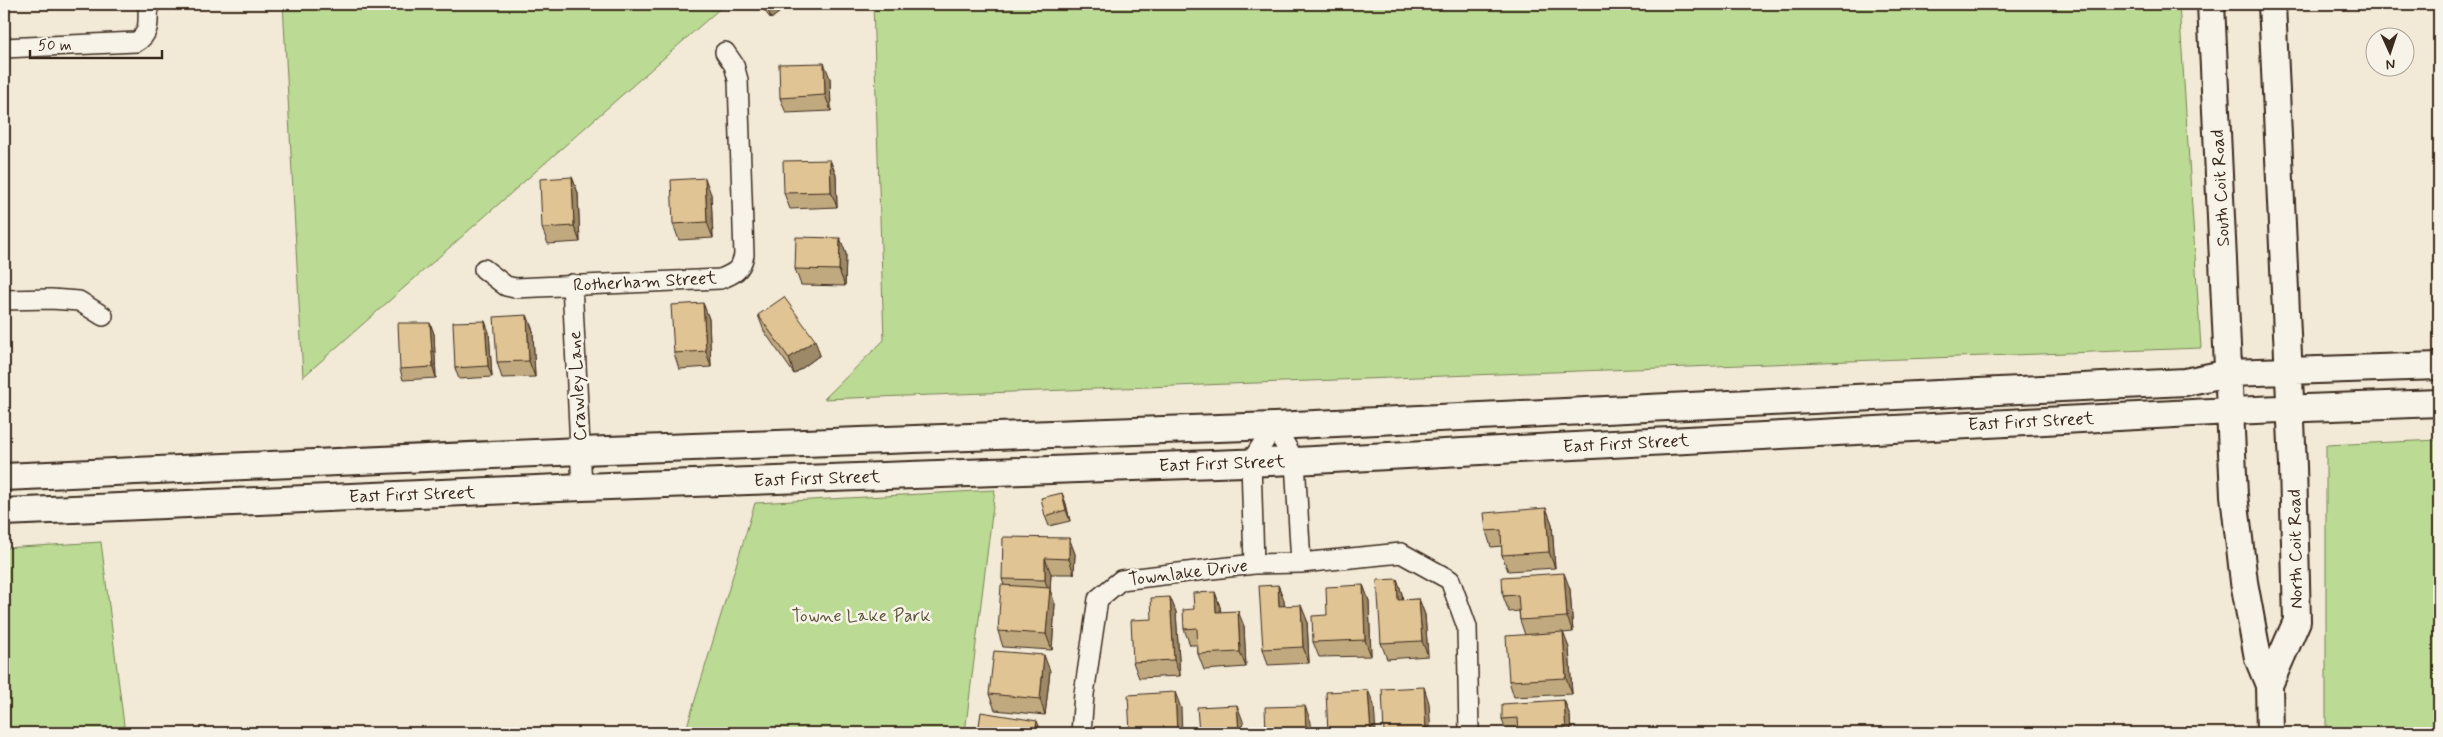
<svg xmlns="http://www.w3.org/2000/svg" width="2443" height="737" font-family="Mynerve,sans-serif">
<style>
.green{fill:#bbda93;stroke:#7b8258}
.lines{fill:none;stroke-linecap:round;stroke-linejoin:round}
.street-casing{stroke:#3b2a1e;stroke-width:22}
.secondary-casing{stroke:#3b2a1e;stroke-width:30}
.street{stroke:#f7f3e8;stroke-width:19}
.secondary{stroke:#f7f3e8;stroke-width:26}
.wall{fill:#c1a97f;stroke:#3b2a1e}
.shaded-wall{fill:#9d8968;stroke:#3b2a1e}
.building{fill:#e0c494;stroke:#3b2a1e}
.labels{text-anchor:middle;stroke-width:5;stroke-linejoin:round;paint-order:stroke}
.street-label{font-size:18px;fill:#3b2a1e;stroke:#f7f3e8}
.park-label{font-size:18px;fill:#5b563b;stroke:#f7f3e8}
</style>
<rect width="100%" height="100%" fill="#f2ead7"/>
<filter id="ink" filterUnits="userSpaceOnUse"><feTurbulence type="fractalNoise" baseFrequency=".02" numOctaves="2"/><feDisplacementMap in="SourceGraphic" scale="10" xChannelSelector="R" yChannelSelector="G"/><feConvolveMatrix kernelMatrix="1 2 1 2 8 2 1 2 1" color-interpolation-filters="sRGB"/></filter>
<g filter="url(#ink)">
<path class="green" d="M283,4H725L303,377Z
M873,4H2179L2201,348L824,399L884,340Z
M2439,440V733H2326V445Z
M995,490L965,733H685L755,503Z
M101,542L125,733H4V548Z"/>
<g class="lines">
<g class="street-casing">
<path id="street" d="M4,48L136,42C151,34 148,19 148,4
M484,269L506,286L515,288L720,279C734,274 741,270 744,255L738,80L734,65L725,52
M572,284L582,487
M4,300L51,299L79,301L103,316
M1254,564L1251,462L1274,426L1295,461L1301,563
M1081,733L1084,694L1098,599L1121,580L1254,564L1301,563L1401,553L1450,580L1467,627L1469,733"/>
</g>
<g class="secondary-casing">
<path id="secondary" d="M2211,4L2234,495L2244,582L2258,658L2269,685L2270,733
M4,477L580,451L1274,426L2185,382L2229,373L2439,366
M4,512L582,487L1295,461L2230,411L2439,403
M2269,685L2297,621L2293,466L2272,4"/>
</g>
<use href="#street" class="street"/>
<use href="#secondary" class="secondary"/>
</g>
<path class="wall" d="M759,4H790L771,19Z
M830,78L831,111L786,113L780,98Z
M830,160L836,175L837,207L790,209L784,193Z
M572,177L578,193L580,242L548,244L542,228Z
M711,194L713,238L679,240L673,224Z
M840,238L846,254L845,286L801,285L795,269Z
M703,303L709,319L711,367L679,369L674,353Z
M527,315L533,331L535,377L502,378L497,362Z
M758,315L820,355L794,374L764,331Z
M430,323L434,334L436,378L403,380L400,369Z
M489,332L492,377L459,379L455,368Z
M1062,493L1066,504L1070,521L1049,526L1045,516Z
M1546,508L1552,524L1555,568L1508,571L1502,555V546L1491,547L1486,531Z
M1069,538L1075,554L1074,574H1051L1050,590L1055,604L1052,650L1003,647L998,631L1004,585L1002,579Z
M1397,579L1402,594L1403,600L1419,599L1425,615L1428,656L1387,659L1381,643Z
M1278,585L1284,600V606L1307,620L1309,663L1268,665L1263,649Z
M1363,585L1369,601L1371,656L1319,657L1313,642L1327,615Z
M1570,589L1573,632L1563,633L1569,648L1572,694L1514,697L1509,681L1525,635L1520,620L1519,611L1509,612L1503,596Z
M1215,592L1220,607L1221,612L1244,626L1246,667L1204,670L1198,654V645H1190L1184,629L1194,609Z
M1170,597L1176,612L1180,676L1139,678L1133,662L1152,619Z
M1050,671L1045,715L995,710L989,694Z
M1564,700L1570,716L1571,733H1507L1502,719Z"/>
<path class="shaded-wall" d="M766,4H790L771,19Z
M824,63L830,78L831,111L825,95Z
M830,160L836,175L837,207L831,192Z
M572,177L578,193L580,242L574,226Z
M705,178L711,194L713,238L707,222Z
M840,238L846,254L845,286L839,270Z
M703,303L709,319L711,367L706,351Z
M527,315L533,331L535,377L529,361Z
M485,321L489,332L492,377L488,366Z
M430,323L434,334L436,378L433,367Z
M815,340L820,355L794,374L789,358Z
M1062,493L1066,504L1070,521L1066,510Z
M1546,508L1552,524L1555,568L1549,552Z
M1069,538L1075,554L1074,574L1069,559Z
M1045,558L1051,574L1050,590L1055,604L1052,650L1046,634L1049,593L1045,580Z
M1564,573L1570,589L1573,632L1567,617Z
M1397,579L1402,594L1404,616L1398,600Z
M1278,585L1284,600L1285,622L1279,606Z
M1363,585L1369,601L1371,656L1365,640Z
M1215,592L1220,607L1221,628L1216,612Z
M1170,597L1176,612L1180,676L1174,660Z
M1419,599L1425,615L1428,656L1422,641Z
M1301,605L1307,620L1309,663L1303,647Z
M1238,611L1244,626L1246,667L1240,652Z
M1563,632L1569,648L1572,694L1566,678Z
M1044,655L1050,671L1045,715L1040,699Z
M1424,687L1429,703L1431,733H1426Z
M1368,690L1374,705L1376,733H1371Z
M1175,692L1181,708L1182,733H1177Z
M1564,700L1570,716L1571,733H1566Z
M1237,705L1243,721L1244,733H1239Z
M1305,706L1311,722V733H1306Z
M1037,721L1042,733H1035Z"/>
<path class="building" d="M824,63L825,95L780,98L779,64Z
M830,160L831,192L784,193L783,161Z
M572,177L574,226L542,228L540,179Z
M705,178L707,222L673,224L671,180Z
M796,237L840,238L839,270L795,269Z
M784,297L815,340L789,358L758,315Z
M703,303L706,351L674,353L671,305Z
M527,315L529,361L497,362L494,317Z
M485,321L488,366L455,368L453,322Z
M398,323H430L433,367L400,369Z
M1062,493L1066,510L1045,516L1041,498Z
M1546,508L1549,552L1502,555L1501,530L1486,531L1484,513Z
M1003,537L1069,538V559L1045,558V580L1002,579Z
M1564,573L1567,617L1520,620L1518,595L1503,596L1502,577Z
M1397,579L1398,600L1419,599L1422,641L1381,643L1377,580Z
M1001,585L1050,588L1046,634L998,631Z
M1278,585L1279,606L1301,605L1303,647L1263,649L1259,586Z
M1363,585L1365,640L1313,642L1312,616L1327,615L1326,587Z
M1215,592L1216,612L1238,611L1240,652L1198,654L1197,628L1184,629L1183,610L1194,609L1193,593Z
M1170,597L1174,660L1133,662L1131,620L1152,619L1151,598Z
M1563,632L1566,678L1509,681L1506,636Z
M994,651L1044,655L1040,699L989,694Z
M1424,687L1426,733H1384L1382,689Z
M1368,690L1371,733H1328L1326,692Z
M1175,692L1177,733H1130L1128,695Z
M1564,700L1566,733H1519L1518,718L1502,719V704Z
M1237,705L1239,733H1199L1197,707Z
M1305,706L1306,733H1266L1265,707Z
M981,712L1037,721L1035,733H978Z"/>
</g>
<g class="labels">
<g class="street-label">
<text transform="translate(2220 188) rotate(-93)" y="6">South Coit Road</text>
<text transform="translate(645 281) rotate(-3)" y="6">Rotherham Street</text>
<text transform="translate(577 386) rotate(-93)" y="6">Crawley Lane</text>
<text transform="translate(2031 421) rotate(-3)" y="6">East First Street</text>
<text transform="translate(1626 443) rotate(-3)" y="6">East First Street</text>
<text transform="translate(1222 463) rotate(-2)" y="6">East First Street</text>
<text transform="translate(817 478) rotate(-2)" y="6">East First Street</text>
<text transform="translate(412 494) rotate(-2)" y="6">East First Street</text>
<text transform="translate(2295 549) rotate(-91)" y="6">North Coit Road</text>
<text transform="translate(1188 572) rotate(-7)" y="6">Townlake Drive</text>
</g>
<g class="park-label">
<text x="861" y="621">Towne Lake Park</text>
</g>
</g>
<rect width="2443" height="737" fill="none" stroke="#f7f3e8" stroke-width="20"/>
<rect x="10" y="10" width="2423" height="717" fill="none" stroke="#3b2a1e" stroke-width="2" filter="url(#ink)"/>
<g transform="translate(2390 52) rotate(177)"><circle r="24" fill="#f7f3e8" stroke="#aca397"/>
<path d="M0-4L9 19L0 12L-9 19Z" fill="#3b2a1e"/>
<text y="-8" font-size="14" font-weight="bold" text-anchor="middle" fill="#3b2a1e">N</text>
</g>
<path d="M30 50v8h132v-8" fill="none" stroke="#3b2a1e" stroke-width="2.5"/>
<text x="38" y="50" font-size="15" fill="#3b2a1e" stroke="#f7f3e8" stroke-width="4" paint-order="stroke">50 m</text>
</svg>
